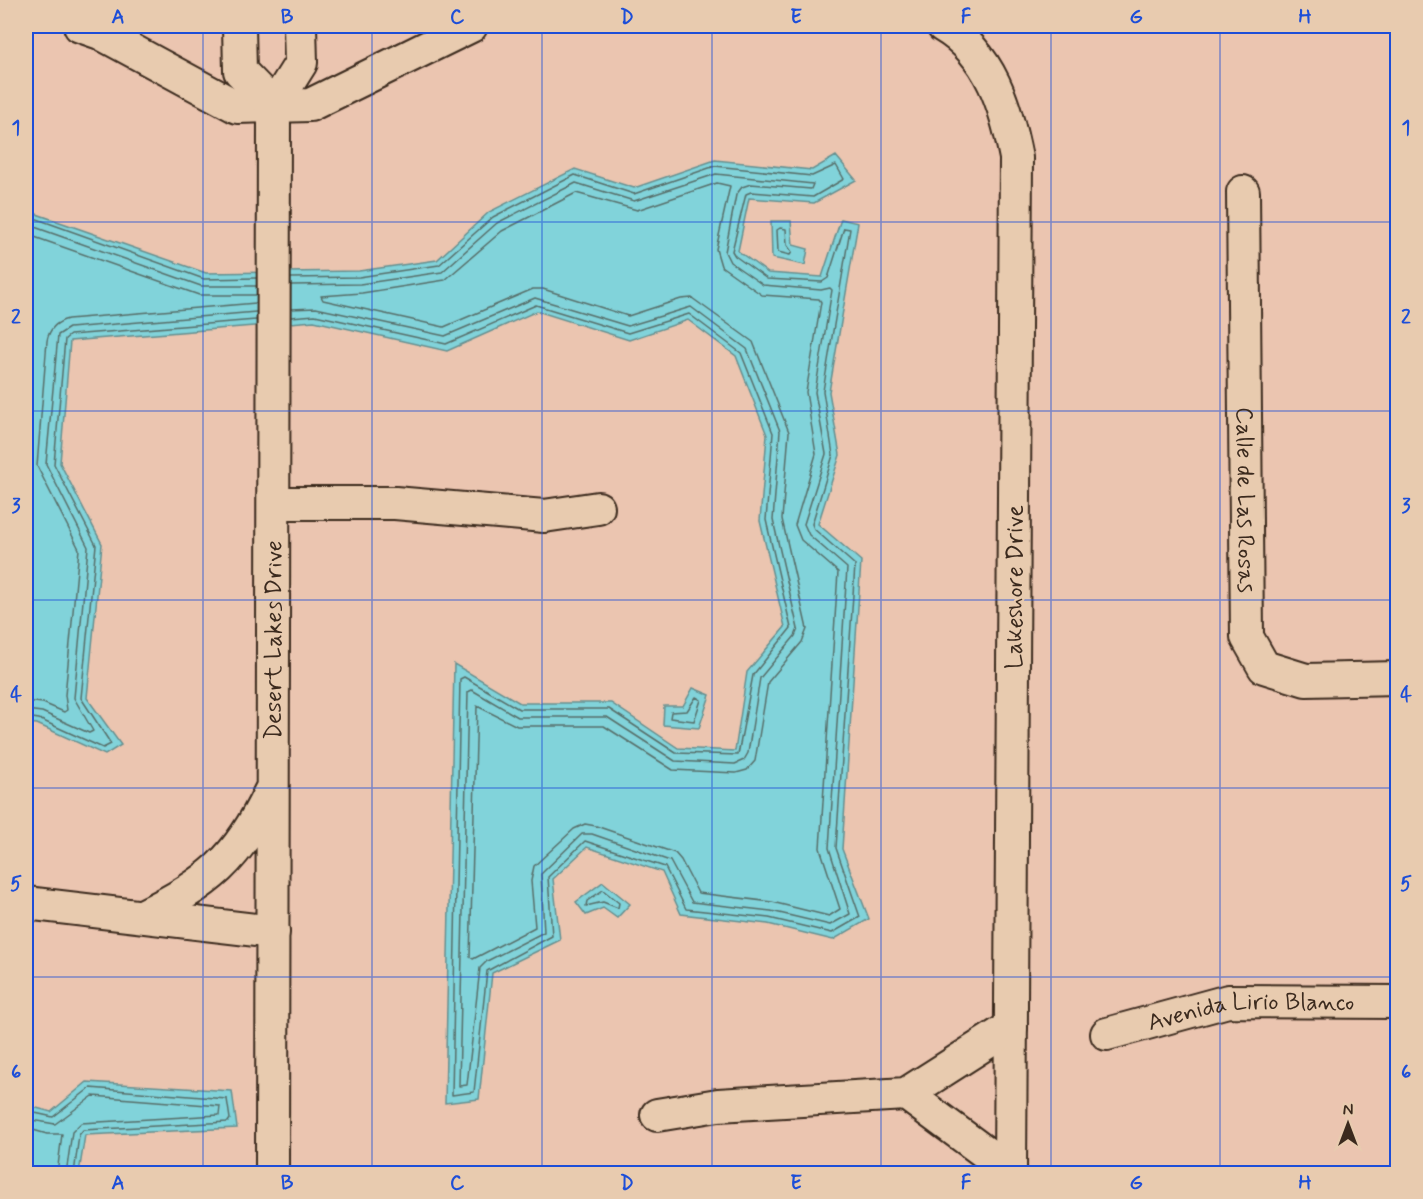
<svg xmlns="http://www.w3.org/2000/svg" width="1423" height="1199" font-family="Mynerve,sans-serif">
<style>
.water{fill:#81d3da;stroke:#658f8f;stroke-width:1.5}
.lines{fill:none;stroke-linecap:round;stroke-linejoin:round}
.shore{stroke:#576e69;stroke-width:1.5}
.minor-casing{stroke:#3b2a1e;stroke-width:36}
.minor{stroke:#e8cbaf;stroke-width:32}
.grid{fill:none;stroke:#1d4ed8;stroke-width:1.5;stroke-opacity:0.55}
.labels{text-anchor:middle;stroke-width:4.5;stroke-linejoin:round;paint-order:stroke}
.street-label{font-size:24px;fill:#3b2a1e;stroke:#e8cbaf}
.neatline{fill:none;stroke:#1d4ed8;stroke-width:2}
.grid-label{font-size:20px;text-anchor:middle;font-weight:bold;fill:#1d4ed8}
</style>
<rect width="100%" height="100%" fill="#ebc5b0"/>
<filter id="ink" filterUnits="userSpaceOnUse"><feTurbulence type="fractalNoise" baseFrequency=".0167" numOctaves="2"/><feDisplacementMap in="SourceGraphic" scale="12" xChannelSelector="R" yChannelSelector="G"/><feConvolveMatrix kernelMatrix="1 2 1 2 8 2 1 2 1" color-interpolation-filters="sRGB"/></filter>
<g filter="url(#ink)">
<path class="water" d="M836,156L856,180L814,203L749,198L738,251L768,273L822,277L841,219L858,223L829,392L840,455L818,524L861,561L842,849L869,919L833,940L768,924L681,914L662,872L587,847L553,879L560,940L492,973L479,1099L445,1103L454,664L520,703H611L678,748L735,751L747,672L785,627L760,521L767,435L736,356L688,320L629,340L537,311L447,351L314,321L70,341L60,463L102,544L87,698L121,745L105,755L37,724L26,723V205L31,212L206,273L359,271L437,260L489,212L575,169L634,188L715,160L812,170Z
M771,221H791L793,245L808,249L805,265L772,258Z
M693,688L710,695L699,728L663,725L664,706H683Z
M603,882L630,904L617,918L603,908L586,915L576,902Z
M87,1082L232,1091L237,1128L85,1135L79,1173H26V1105L51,1112Z"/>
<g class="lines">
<path class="shore" d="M717,183L730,186L716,249L721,266L762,295L819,299L821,302L806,392L816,454L795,525L801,540L838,572L820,848L840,909L829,916L772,902L698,893L681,860L675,853L596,826L585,824L574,829L534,866L531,881L535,927L473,959L470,957L477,706L517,726H604L673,770L736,773L747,770L755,761L768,682L802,642L807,629L782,519L789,432L753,342L692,298L681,299L628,316L543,289H533L444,327L323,300L321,296L362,293L445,280L502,231L576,193L637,210Z
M26,215L204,279L256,278
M26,224L201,286H256
M780,228L786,229L787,245L792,252L790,255L778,252L777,230Z
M26,234L199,295H256
M291,309L316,308L445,336L535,298L628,326L691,307L747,349L780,431L773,520L798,629L795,636L760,678L748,753L744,760L735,764L675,761L607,717H518L472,690L468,692L459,1086L467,1085L480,968L487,961L544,932L541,874L582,834H592L670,861L692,902L771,911L830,925L850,914L829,848L847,568L809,535L804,524L826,454L815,392L832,290L830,288L821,290L763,285L730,262L725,252L736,195L742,187L751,184L811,189L813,184L716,174L634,201L576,183L497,223L442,272L360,284L291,285
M291,317L315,315L446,344L536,305L628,333L689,314L741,353L773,433L766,520L791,628L753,675L738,755L676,753L609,709H519L464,677L460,679L452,1095L474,1092L487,971L552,936L548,877L585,841L665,867L686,909L769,918L832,933L860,917L836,848L855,565L814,529L812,524L833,455L823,391L850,229L844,228L828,278L822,282L767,279L735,256L732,251L746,194L751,192L813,197L844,179L836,165L812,176L715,166L634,194L575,175L493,217L439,265L359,277L291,278
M696,697L701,700L694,721L670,718L671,712L687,711Z
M26,701L43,703L64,712L67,710L65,695L79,549L37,466L47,341C49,329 56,322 68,319L256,303
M26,710L42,712L89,733L93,731L74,698L88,547L46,464L58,335L69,328L256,312
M26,717L39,719L103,748L111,744L81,698L96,545L54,464L65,339L70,335L256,320
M603,890L619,903L618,908L603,902L586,906L587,901Z
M26,1111L53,1117L90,1088L227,1099L230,1119L228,1122L83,1130L79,1135L74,1174
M26,1119L55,1124L93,1096L220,1106L219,1115L81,1123L72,1132L66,1174
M26,1128L47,1134H62L57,1174"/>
<g class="minor-casing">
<g id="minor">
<path d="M80,26L100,33L237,107L310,105L471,26"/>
<path d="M239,26L240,71L274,106"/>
<path d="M943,26C991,54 1006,107 1016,158L1010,1174"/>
<path id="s1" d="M1243,192L1247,637L1264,667L1306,680L1398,678"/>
<path d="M274,503H395L544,516L598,508"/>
<path d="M26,903L273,932"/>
<path d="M142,916C208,884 238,860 270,792"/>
<path id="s2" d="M1107,1034L1228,1001L1398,1002"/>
<path d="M906,1094L1010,1171"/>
<path d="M657,1115L718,1105L906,1094L1011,1027"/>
<path id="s3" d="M272,1174L274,106L301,63L300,26"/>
</g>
</g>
<use href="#minor" class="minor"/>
</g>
</g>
<path class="grid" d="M203,26V1174M372,26V1174M542,26V1174M712,26V1174M881,26V1174M1051,26V1174M1220,26V1174M26,222H1398M26,411H1398M26,600H1398M26,788H1398M26,977H1398"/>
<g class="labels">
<g class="street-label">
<text dy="8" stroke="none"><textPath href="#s1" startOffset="308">Calle de Las Rosas</textPath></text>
<text transform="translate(1014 587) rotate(-90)" y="8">Lakeshore Drive</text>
<text dy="8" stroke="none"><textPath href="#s3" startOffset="534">Desert Lakes Drive</textPath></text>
<text dy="8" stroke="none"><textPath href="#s2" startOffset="147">Avenida Lirio Blanco</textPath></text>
</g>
</g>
<rect width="1423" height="1199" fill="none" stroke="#e8cbaf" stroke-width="66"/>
<g transform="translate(1348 1124)" stroke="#e8cbaf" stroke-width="4.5" paint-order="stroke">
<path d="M0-4.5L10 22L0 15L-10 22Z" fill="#3b2a1e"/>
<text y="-9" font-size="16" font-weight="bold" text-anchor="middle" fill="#3b2a1e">N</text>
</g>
<rect x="33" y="33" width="1357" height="1133" class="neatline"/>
<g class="grid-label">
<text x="118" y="23">A</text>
<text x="287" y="23">B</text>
<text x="457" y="23">C</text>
<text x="627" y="23">D</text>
<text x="796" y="23">E</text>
<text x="966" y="23">F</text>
<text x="1136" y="23">G</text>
<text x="1305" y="23">H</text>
<text x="16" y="134">1</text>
<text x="1406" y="134">1</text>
<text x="16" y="323">2</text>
<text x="1406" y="323">2</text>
<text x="16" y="512">3</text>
<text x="1406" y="512">3</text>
<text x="16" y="701">4</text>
<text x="1406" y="701">4</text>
<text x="16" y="890">5</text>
<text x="1406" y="890">5</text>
<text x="16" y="1078">6</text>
<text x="1406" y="1078">6</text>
<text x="118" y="1189">A</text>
<text x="287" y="1189">B</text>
<text x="457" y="1189">C</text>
<text x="627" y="1189">D</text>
<text x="796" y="1189">E</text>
<text x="966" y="1189">F</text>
<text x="1136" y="1189">G</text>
<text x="1305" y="1189">H</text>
</g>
</svg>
